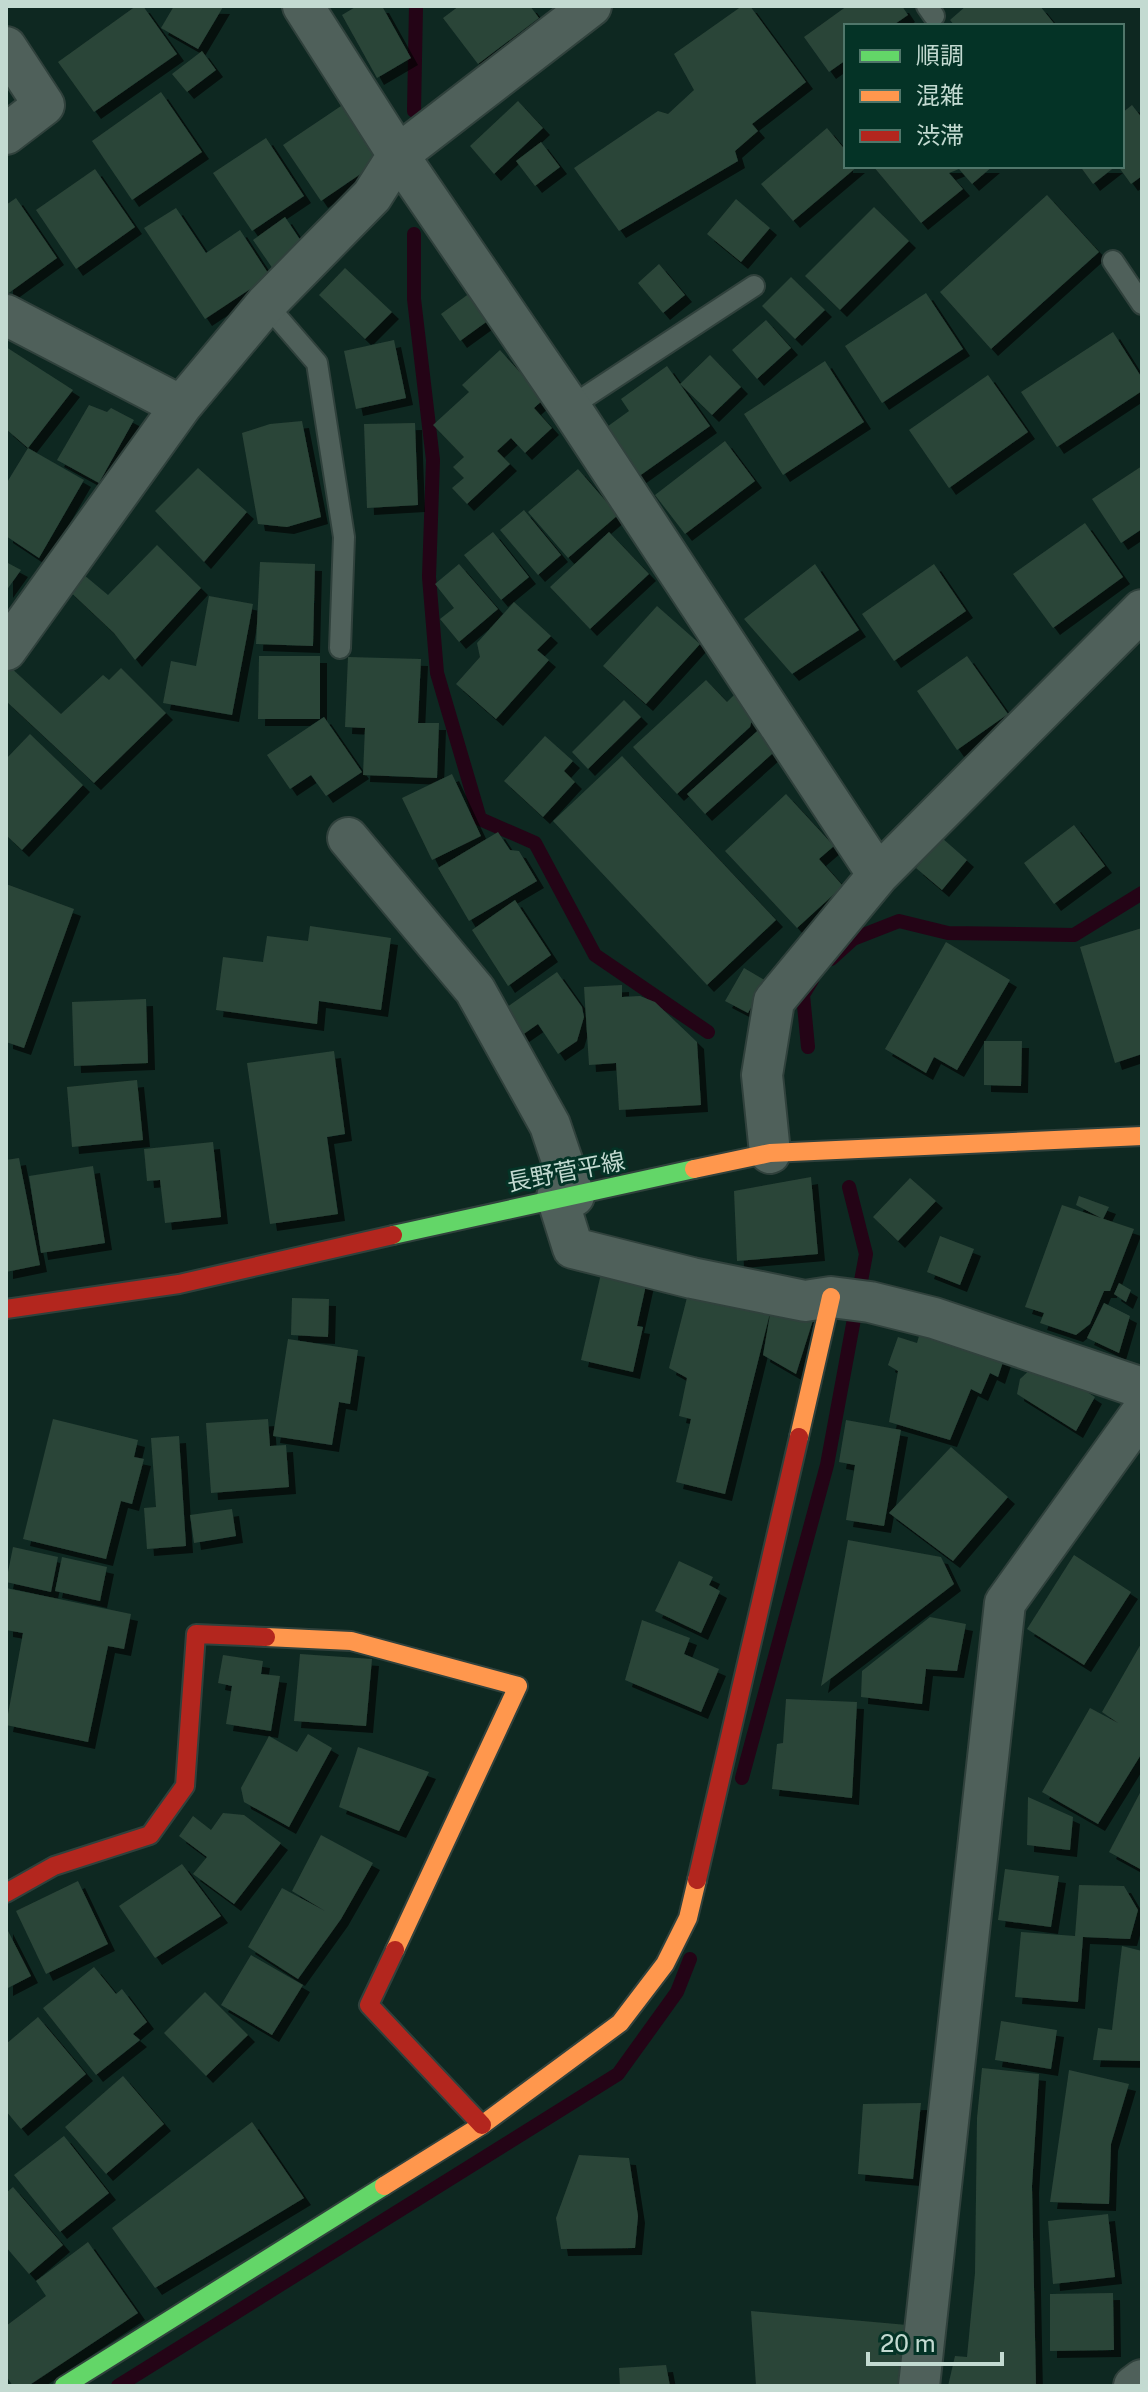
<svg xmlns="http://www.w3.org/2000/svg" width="1148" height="2392" font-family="'Public Sans','Noto Sans JP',sans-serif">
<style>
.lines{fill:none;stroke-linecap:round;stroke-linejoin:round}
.stream{stroke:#240416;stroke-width:14}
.building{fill:#2b4438;filter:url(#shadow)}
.lane-casing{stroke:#30413c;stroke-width:24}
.street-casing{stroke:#30413c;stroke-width:44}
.fast-casing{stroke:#30413c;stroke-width:22}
.slow-casing{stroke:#30413c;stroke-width:22}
.jam-casing{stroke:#30413c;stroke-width:22}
.lane{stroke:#4f605a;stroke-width:20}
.street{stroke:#4f605a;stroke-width:40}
.fast{stroke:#63d668;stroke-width:18}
.slow{stroke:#ff974d;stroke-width:18}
.jam{stroke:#b3261e;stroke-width:18}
.labels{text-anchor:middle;stroke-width:6;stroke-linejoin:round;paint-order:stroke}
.street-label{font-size:24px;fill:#c3dad1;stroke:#043326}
</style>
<defs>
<filter id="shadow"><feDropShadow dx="7" dy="7" stdDeviation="0" flood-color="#0009"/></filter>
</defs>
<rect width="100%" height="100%" fill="#0e2821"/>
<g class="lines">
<path class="stream" d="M414,111L416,6
M414,234V299L433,460L429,577L437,673L480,819L535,843L595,955L708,1032
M831,959L853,939L899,921L948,933L1074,935L1142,893
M808,1047L803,995L812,980
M742,1778L827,1465L866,1254L849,1187
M118,2386L618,2074L677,1992L690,1959"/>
</g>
<path class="building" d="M136,6H143L177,54L94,112L58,62Z
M174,6L223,7L198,49L161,28Z
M357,6H382L411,58L377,78L342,15Z
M459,6H530L539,18L478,64L443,18Z
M742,6H750L806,82L752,124L758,131L735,151L738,161L619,231L574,168L658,111L668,114L694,90L674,54Z
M847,6H902L908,15L892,26H846V60L829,72L804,37Z
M966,6H1040L1056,26H955L950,20Z
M202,51L216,70L187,92L172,74Z
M161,92L202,152L132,200L92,141Z
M518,101L543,128L494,174L470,146Z
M344,104L381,160L321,201L283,145Z
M1132,105L1142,118V176L1131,184L1118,166H1122V113Z
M827,128L846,151V166H858L793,221L761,184Z
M266,138L304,196L252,231L213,173Z
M541,142L560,167L535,186L516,161Z
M873,166H993L972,184L959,169L949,173L963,189L921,223Z
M1080,166H1116L1093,184Z
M95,169L135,227L76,269L36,210Z
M1047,195L1099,252L991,349L940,292Z
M16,198L57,258L6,295V205Z
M736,199L770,228L741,262L707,234Z
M874,207L909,241L840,310L805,276Z
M176,208L206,253L240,230L270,276L205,319L144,228Z
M285,217L305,247L273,269L253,240Z
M659,264L685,295L663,313L638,283Z
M345,268L392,312L365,339L319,295Z
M791,277L825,310L795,339L762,306Z
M470,293L489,320L460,341L441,314Z
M926,293L963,349L882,403L845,346Z
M766,320L791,348L757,379L732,350Z
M1113,332L1142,378V391L1057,447L1021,392Z
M394,340L406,398L356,409L344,351Z
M6,347L73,390L28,448L84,480L39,558L6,536V484L28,448L6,429Z
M500,350L544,399L534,408L552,428L525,453L511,438L497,451L510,464L467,504L452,488L464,478L453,467L464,457L433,425L469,392L462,385Z
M710,355L741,387L712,415L680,384Z
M825,361L864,422L783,475L744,414Z
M667,366L710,426L638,477L604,429L629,411L621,399Z
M988,375L1028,432L949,488L909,430Z
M89,405L107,412L111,408L134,420L99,483L57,460Z
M302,421L321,517L287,527L258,524L242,433L270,424Z
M415,423L418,505L367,508L364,424Z
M725,441L755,481L685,534L655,495Z
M1142,466V529L1121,543L1092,499Z
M198,468L247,512L204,562L155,511Z
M578,469L618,515L568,558L528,512Z
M524,510L561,555L538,575L500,530Z
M1085,523L1123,577L1053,628L1013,574Z
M493,532L529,577L501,600L464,555Z
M609,532L649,574L590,629L550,587Z
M157,545L201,588L135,660L114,633L64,586L78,570L108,595Z
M6,562L21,570L6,591Z
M260,562L315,564L313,646L256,644Z
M459,564L498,609L459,642L440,619L454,608L435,584Z
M815,564L859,630L792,674L744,619Z
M934,564L966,611L894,661L862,614Z
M209,596L253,604L232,715L163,703L171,661L196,666Z
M514,602L551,636L537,650L549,660L496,719L456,684L480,657L477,643Z
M657,606L700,644L646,704L603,666Z
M259,656H320V719H258Z
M967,656L1008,714L957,750L917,691Z
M348,657L421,659L418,723H439L437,778L363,775L365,728L345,727Z
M8,665L61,714L103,675L109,680L121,668L166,713L94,783L6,701Z
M706,680L727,702L736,693L754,713L750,727L677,794L633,747Z
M624,700L641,717L588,769L572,752Z
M324,717L362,772L326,796L311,775L290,789L267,755Z
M764,725L782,745L705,814L687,794Z
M30,734L83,785L22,850L6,835V759Z
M545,736L573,761L564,771L575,782L543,817L504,781Z
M622,756L776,920L707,985L553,821Z
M452,774L481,836L432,860L402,798Z
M786,794L834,846L819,859L843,886L797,928L725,851Z
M1074,825L1105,866L1054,904L1024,863Z
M498,832L510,850L519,851L537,881L469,921L438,868Z
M942,838L967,860L942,890L916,868Z
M6,884L74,909L24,1048L6,1042Z
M515,900L551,955L508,986L472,930Z
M310,926L391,938L381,1010L319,1001L317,1024L216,1010L223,957L263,962L267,936L308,941Z
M1142,928V1054L1115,1063L1080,947Z
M946,942L1010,980L957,1070L934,1057L926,1073L885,1049Z
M744,968L766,981L748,1013L725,1001Z
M557,972L582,1007L584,1017L577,1041L558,1054L538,1024L518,1038L500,1012Z
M622,985V997L640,996L655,1002L697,1042L701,1105L619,1110L616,1063L589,1065L584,987Z
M146,999L148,1063L74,1066L72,1002Z
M984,1041H1022L1021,1086L984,1085Z
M334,1051L345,1134L327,1137L338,1214L270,1224L247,1063Z
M137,1080L143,1140L72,1147L67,1087Z
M213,1142L221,1217L165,1223L160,1180L147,1181L144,1149Z
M19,1158L40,1265L6,1272V1160Z
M93,1166L105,1243L41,1253L29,1176Z
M811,1177L818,1254L737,1261L734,1191Z
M910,1178L936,1201L898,1241L873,1217Z
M1079,1196L1109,1207L1103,1219L1076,1205Z
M1062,1205L1134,1229L1110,1291H1104L1090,1324L1076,1335L1040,1323L1044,1313L1025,1307Z
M940,1236L974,1249L960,1285L927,1272Z
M603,1265L648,1276L637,1326L643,1327L633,1372L581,1360Z
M692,1278L820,1298L796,1374L763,1355L771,1309L725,1494L676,1482L691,1419L679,1416L687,1378L669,1368Z
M1119,1283L1131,1290L1126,1302L1114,1294Z
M292,1298L329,1299L328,1337L291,1335Z
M1104,1303L1130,1316L1119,1353L1087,1338Z
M922,1326L1007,1350L998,1377L990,1373L981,1394L971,1389L950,1440L889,1422L898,1371L888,1365L898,1337L917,1343Z
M288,1339L358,1350L350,1404L339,1402L332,1445L273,1436Z
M1045,1365L1095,1397L1076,1431L1017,1394L1020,1379L1032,1368Z
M53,1419L138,1440L134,1457L144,1459L132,1504L121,1501L106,1559L23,1539Z
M268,1419L270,1446L286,1445L289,1487L211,1493L206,1423Z
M846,1420L901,1430L884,1526L846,1520L855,1465L839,1462Z
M179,1436L186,1546L147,1549L144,1508L156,1507L151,1438Z
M951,1447L1008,1497L953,1561L889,1513Z
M232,1509L236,1536L194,1543L190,1515Z
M848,1540L941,1557L954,1584L821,1686Z
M13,1547L58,1557L51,1592L6,1582Z
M1074,1555L1131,1592L1084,1665L1027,1629Z
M62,1557L107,1567L100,1601L55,1591Z
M679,1561L713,1577L709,1585L720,1591L701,1633L655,1611Z
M6,1588L131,1614L124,1649L108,1646L88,1742L6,1725L23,1633L6,1630Z
M930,1617L966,1624L957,1671L926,1669L922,1704L861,1697L862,1671Z
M642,1620L690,1638L684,1654L719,1669L701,1712L625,1680Z
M1142,1642V1753L1098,1824L1042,1792L1090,1708L1118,1723L1102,1712Z
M300,1654L372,1659L366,1726L294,1721Z
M223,1655L263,1661L261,1674L280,1676L271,1731L226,1724L232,1686L218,1683Z
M786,1699L857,1702L852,1798L772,1789L777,1744L783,1743Z
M308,1734L332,1748L289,1827L244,1802L241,1788L269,1736L297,1752Z
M358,1747L429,1772L399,1831L339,1807Z
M1142,1789V1870L1109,1852Z
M1028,1797L1073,1817L1070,1850L1027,1845Z
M223,1813L244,1815L281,1843L234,1904L193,1874L207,1857L179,1836L193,1816L211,1830Z
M321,1835L373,1863L341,1919L298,1979L248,1947L282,1888L325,1911L292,1891Z
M182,1864L221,1916L155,1958L119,1906Z
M1005,1869L1059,1876L1051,1927L998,1920Z
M78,1881L108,1944L46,1974L16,1911Z
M1079,1885L1124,1886L1138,1910L1130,1939L1083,1937L1078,2002L1015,1997L1021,1932L1075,1936Z
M6,1927L31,1976L6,1989Z
M1122,1946L1142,1951V2061L1093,2060L1098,2028L1112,2030Z
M251,1955L303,1985L272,2035L221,2005Z
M94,1967L116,1994L122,1989L147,2022L133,2034L140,2040L96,2075L43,2008Z
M205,1992L248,2035L206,2076L164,2033Z
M38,2017L86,2074L21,2129L6,2111V2044Z
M1001,2021L1057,2030L1051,2069L995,2060Z
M982,2068L1039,2074L1032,2186L1036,2386H948L955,2356L967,2357L975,2273L977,2118Z
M1069,2070L1129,2084L1111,2144L1109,2204L1050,2202Z
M123,2076L164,2124L106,2174L65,2127Z
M921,2103L913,2179L858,2174L863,2104Z
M252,2122L304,2198L155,2288L112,2228Z
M64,2136L109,2193L60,2232L14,2175Z
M579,2155L629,2158L638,2216L635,2248L561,2249L556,2218Z
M13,2187L63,2245L29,2274L6,2247V2193Z
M1108,2214L1115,2277L1053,2284L1048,2221Z
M88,2242L138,2313L28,2386H13L6,2376V2326L46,2296L36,2281Z
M1113,2293L1114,2350L1050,2351V2294Z
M751,2311L907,2325L899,2386H756Z
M666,2365L670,2386H620L619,2368Z"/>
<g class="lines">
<g class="lane-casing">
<path id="lane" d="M927,6L934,16
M1113,261L1142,304
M266,304L317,363L344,537L340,648
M570,407L754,286"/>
</g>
<g class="street-casing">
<path id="street" d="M303,6L398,155L570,407L878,875
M6,47L44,105L6,134
M6,315L181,406
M6,650L181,406L266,304L372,196L398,155L591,6
M348,838L475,990L550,1125L574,1196
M770,1153L762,1075L774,1001L878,875L1142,610
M557,1197L573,1248L692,1278L805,1301L831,1297L870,1302L934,1318L1142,1388
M919,2386L1005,1603L1142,1412
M1134,2386L1142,2380"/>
</g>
<g class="fast-casing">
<path id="fast" d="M393,1235L694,1169
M64,2386L384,2186"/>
</g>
<g class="slow-casing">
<path id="slow" d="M694,1169L770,1153L1142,1136
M799,1437L831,1297
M266,1637L351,1641L518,1686L395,1950
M384,2186L482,2125L620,2023L665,1964L688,1918L697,1880"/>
</g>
<g class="jam-casing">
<path id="jam" d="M6,1309L179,1284L393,1235
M697,1880L799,1437
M6,1893L54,1866L150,1835L185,1786L196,1634L266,1637
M395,1950L369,2005L482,2125"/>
</g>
<use href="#lane" class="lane"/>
<use href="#street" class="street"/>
<use href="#fast" class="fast"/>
<use href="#slow" class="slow"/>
<use href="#jam" class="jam"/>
</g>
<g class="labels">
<g class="street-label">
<text transform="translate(566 1172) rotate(-11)" y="8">長野菅平線</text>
</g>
</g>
<rect width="1148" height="2392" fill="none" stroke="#c3dad1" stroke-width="16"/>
<rect x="844" y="24" width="280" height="144" fill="#043326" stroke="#50766a" stroke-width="2"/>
<rect x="860" y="50" width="40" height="12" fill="#63d668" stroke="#50766a" stroke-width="2"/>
<text x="916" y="64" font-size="24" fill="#c3dad1">順調</text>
<rect x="860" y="90" width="40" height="12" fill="#ff974d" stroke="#50766a" stroke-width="2"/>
<text x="916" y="104" font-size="24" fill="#c3dad1">混雑</text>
<rect x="860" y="130" width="40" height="12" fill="#b3261e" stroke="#50766a" stroke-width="2"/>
<text x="916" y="144" font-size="24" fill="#c3dad1">渋滞</text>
<path d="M868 2352v12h134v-12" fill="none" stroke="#c3dad1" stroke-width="4"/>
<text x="880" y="2352" font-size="24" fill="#c3dad1" stroke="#043326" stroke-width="6" paint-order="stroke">20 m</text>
</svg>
